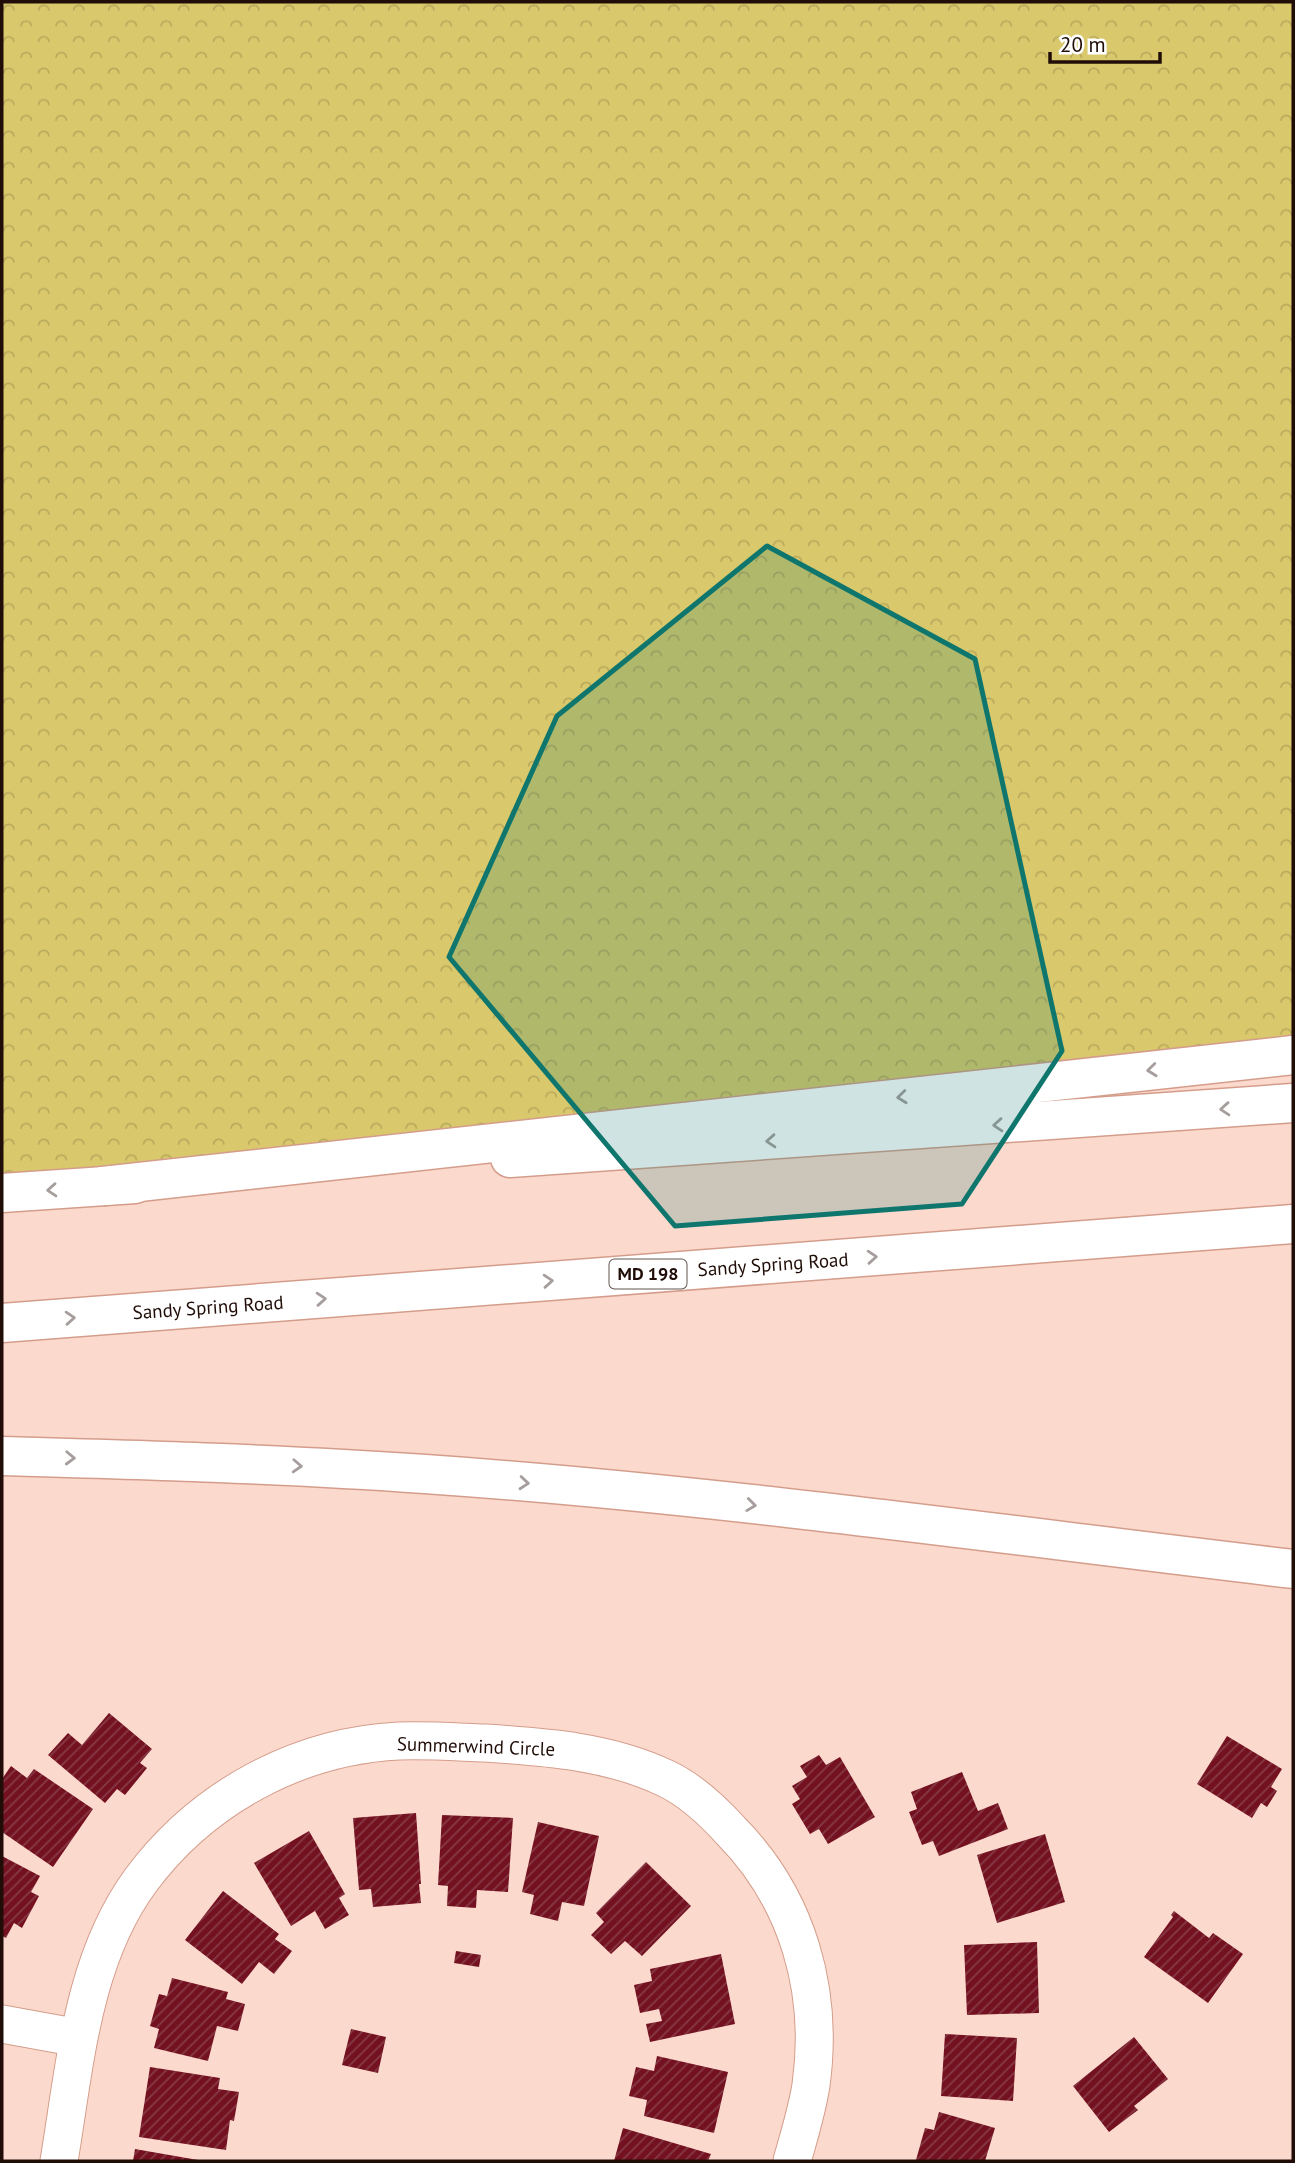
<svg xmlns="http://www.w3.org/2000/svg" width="1295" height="2163" font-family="'PT Sans',sans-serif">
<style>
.forest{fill:url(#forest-crowns)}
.building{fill:url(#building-hatch)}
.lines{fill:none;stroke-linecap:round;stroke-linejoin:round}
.street-casing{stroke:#d49d8b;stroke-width:39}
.primary-casing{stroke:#d49d8b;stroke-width:41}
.highway-casing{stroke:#d49d8b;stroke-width:41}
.street{stroke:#fff;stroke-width:37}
.primary{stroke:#fff;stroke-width:38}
.highway{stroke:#fff;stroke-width:38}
.oneway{stroke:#a69e9c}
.marked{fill:#0f766e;fill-opacity:0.2;stroke:#0f766e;stroke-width:5;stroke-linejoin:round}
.labels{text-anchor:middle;stroke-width:7;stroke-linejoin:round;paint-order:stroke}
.shield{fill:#fff;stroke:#635651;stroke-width:2}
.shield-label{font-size:18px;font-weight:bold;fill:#200d07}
.street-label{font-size:19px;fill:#200d07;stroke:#fff}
</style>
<defs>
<pattern id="forest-crowns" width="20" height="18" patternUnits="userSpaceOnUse" patternTransform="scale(1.75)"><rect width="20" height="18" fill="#d9c86c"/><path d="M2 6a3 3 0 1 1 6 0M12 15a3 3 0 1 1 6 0" fill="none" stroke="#baab5c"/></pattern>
<pattern id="building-hatch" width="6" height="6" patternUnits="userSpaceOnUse" patternTransform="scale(1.75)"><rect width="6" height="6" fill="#741121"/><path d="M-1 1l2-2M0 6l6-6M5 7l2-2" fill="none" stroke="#863a46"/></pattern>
</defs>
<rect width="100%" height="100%" fill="#fcd9cd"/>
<path class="forest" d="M2,2H1293V1055L2,1193Z"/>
<path class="building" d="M109,1713L152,1749L140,1763L147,1768L125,1795L117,1789L105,1803L48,1755L68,1733L82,1745Z
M1227,1736L1282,1769L1271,1787L1277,1791L1267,1807L1261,1803L1252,1818L1197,1784Z
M819,1755L826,1765L840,1757L875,1817L828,1844L819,1829L810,1834L792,1804L800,1799L792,1786L807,1777L800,1766Z
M11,1766L27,1778L34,1769L93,1809L53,1867L2,1832V1779Z
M962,1772L978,1811L998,1803L1008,1829L939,1856L933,1841L922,1845L909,1812L917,1809L911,1792Z
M416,1813L421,1884H419L421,1903L373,1907L371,1889L359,1890L353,1818Z
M442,1815L513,1818L508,1892L477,1890L476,1908L447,1906L448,1886L438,1885Z
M538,1822L599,1836L584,1906L562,1902L558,1921L530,1914L534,1895L522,1892Z
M309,1831L345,1894L339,1898L349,1915L325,1929L315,1911L291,1926L254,1863Z
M1045,1834L1065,1902L997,1923L977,1855Z
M2,1856L40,1876L31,1892L39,1896L22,1928L14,1923L6,1938L2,1936Z
M646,1862L691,1906L642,1956L625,1941L611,1954L591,1935L604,1922L596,1913Z
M223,1891L279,1934L275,1939L292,1951L274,1974L259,1962L242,1984L185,1940Z
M1174,1911L1209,1938L1213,1933L1243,1954L1208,2003L1144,1957L1173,1917L1171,1915Z
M1037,1942L1039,2013L967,2015L964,1945Z
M456,1951L481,1955L479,1967L454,1963Z
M721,1954L735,2024L650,2042L646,2024L662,2021L659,2009L640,2013L634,1985L652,1981L650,1969Z
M172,1978L228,1992L226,1999L245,2004L238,2031L217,2026L208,2061L154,2048L159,2029L150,2026L159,1994L167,1996Z
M351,2029L386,2037L378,2073L342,2065Z
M945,2034L1017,2038L1013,2101L941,2096Z
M1134,2037L1168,2079L1134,2106L1138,2110L1109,2132L1073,2086Z
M657,2056L728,2072L714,2133L644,2116L647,2100L629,2096L636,2067L654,2071Z
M150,2067L220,2078L218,2089L239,2092L234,2121L230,2120L226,2150L139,2137Z
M939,2112L995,2128L985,2161L916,2160L925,2128L934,2130Z
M623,2128L711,2154L708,2161H614Z
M135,2149L198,2160V2161H133Z"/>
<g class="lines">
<g class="street-casing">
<path id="street" d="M2,2024L79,2038
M59,2161C75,2066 82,1960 141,1880C202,1798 297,1746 399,1741C428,1740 457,1742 485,1743C546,1747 608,1751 665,1778C691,1790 712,1810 731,1831C798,1899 824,1991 811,2085C807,2111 799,2136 792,2161"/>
</g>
<g class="primary-casing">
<path id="primary" d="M510,1158L1293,1103
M2,1193L135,1184
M2,1323L1293,1224"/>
</g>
<g class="highway-casing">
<path id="highway" d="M103,1186L1293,1055
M2,1456C143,1460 284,1464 425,1474C715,1494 1004,1535 1293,1569"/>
</g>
<use href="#street" class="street"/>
<use href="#primary" class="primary"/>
<use href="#highway" class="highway"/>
</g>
<defs><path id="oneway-chevron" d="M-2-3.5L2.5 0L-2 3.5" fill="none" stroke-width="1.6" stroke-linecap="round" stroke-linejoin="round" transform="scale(1.75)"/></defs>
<g class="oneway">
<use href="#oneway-chevron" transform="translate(1152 1070) rotate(174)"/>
<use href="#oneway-chevron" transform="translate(902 1097) rotate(174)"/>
<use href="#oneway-chevron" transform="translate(1225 1109) rotate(176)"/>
<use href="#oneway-chevron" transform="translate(998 1125) rotate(176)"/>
<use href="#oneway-chevron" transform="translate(771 1141) rotate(176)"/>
<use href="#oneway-chevron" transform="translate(52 1190) rotate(176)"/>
<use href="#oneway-chevron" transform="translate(872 1257) rotate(-4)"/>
<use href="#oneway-chevron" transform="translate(548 1281) rotate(-4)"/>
<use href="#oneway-chevron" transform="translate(321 1299) rotate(-4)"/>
<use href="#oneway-chevron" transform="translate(70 1318) rotate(-4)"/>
<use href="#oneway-chevron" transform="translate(70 1458) rotate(2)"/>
<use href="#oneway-chevron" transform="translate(297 1466) rotate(3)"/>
<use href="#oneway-chevron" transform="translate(524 1483) rotate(5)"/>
<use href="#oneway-chevron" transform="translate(751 1505) rotate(7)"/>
</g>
<path class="marked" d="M767,546L975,659L1062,1051L962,1204L675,1226L449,957L557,716Z"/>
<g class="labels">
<rect class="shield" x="609.5" y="1259.5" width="77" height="29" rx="5"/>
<g class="shield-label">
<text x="648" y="1280">MD 198</text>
</g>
<g class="street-label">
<text transform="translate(773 1264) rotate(-4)" y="7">Sandy Spring Road</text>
<text transform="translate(208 1307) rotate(-4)" y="7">Sandy Spring Road</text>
<text transform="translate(476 1746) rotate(2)" y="7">Summerwind Circle</text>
</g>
</g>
<rect width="1295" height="2163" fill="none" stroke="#200d07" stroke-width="7"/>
<path d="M1050 52v10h110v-10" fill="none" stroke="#200d07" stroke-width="3.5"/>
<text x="1060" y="52" font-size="21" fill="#200d07" stroke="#ffffff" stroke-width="5" paint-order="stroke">20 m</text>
</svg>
